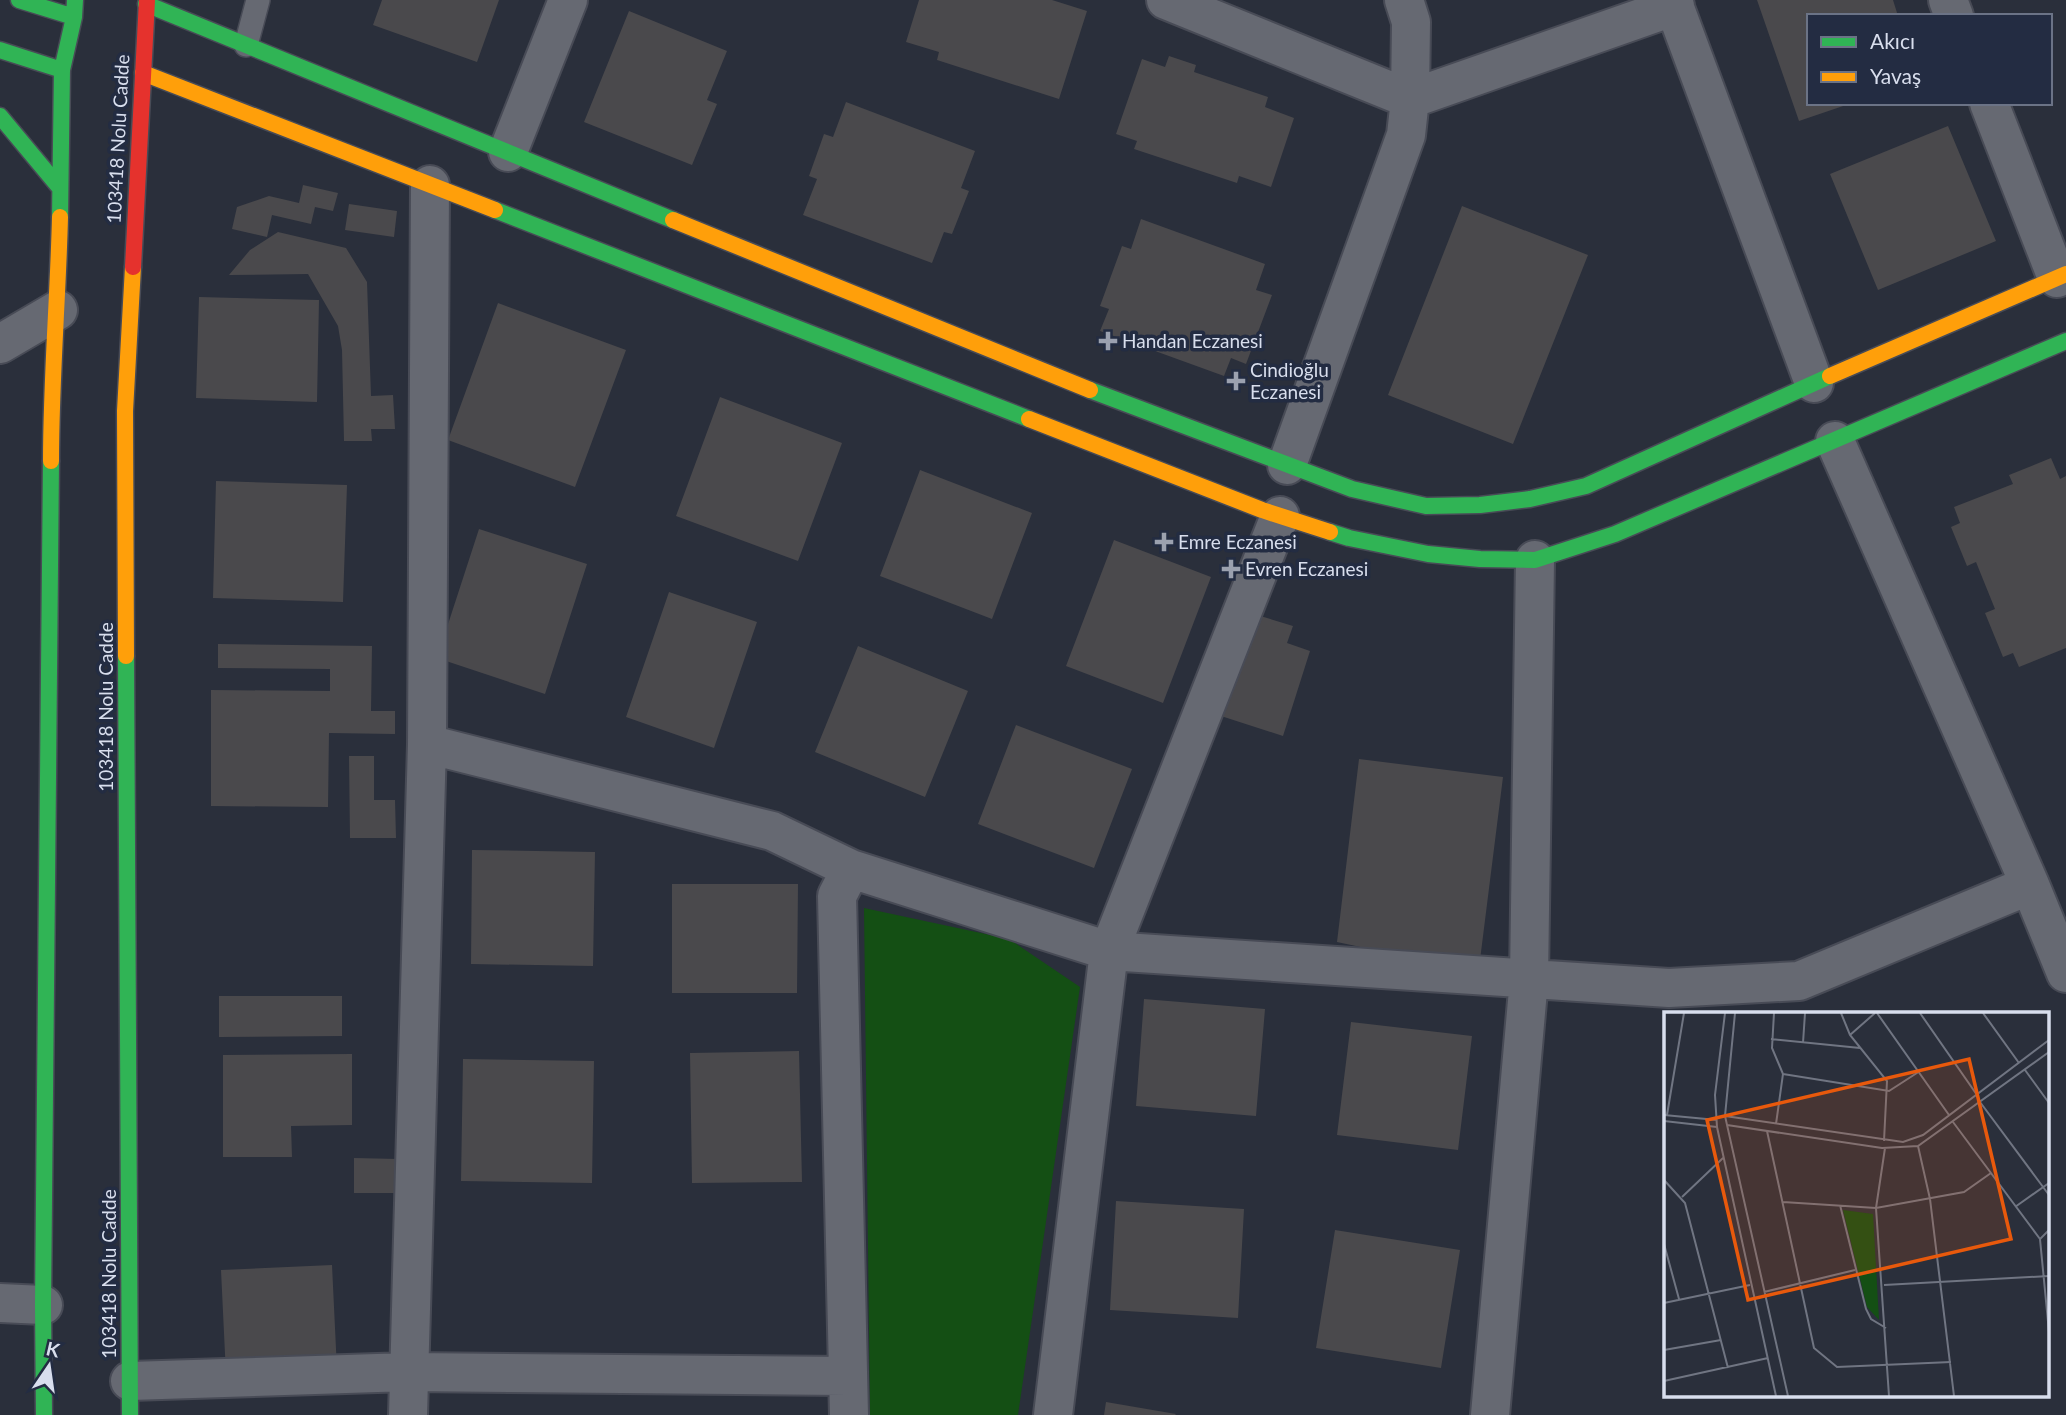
<svg xmlns="http://www.w3.org/2000/svg" width="2066" height="1415" font-family="Lato,sans-serif">
<style>
.green{fill:#144f14}
.building{fill:#4a494c}
.lines{fill:none;stroke-linecap:round;stroke-linejoin:round}
.lane-casing{stroke:#484b56;stroke-width:26}
.street-casing{stroke:#484b56;stroke-width:42}
.fast-casing{stroke:#484b56;stroke-width:19}
.slow-casing{stroke:#484b56;stroke-width:19}
.jam-casing{stroke:#484b56;stroke-width:19}
.lane{stroke:#666972;stroke-width:23}
.street{stroke:#666972;stroke-width:38}
.fast{stroke:#30b455;stroke-width:16}
.slow{stroke:#ff9f0a;stroke-width:16}
.jam{stroke:#e5322d;stroke-width:16}
.poi-dot{fill:#9ba1af;stroke:#232c42;stroke-width:2.5}
.labels{text-anchor:middle;stroke-width:7;stroke-linejoin:round;paint-order:stroke}
.street-label{font-size:19px;fill:#d8deed;stroke:#232c42}
.poi-label{font-size:19px;fill:#d8deed;stroke:#232c42;text-anchor:start}
.inset-road{fill:none;stroke:#707582;stroke-width:2}
.view{fill:#e8590c;fill-opacity:0.15;stroke:#e8590c;stroke-width:3.5}
.inset-edge{fill:none;stroke:#d8deed;stroke-width:3.5}
</style>
<rect width="100%" height="100%" fill="#2a2f3b"/>
<path class="green" d="M864,908L1009,939L1080,987L1018,1415H870Z"/>
<path class="building" d="M382,0H499L477,62L373,25Z
M919,0H1052L1087,11L1059,99L937,60L939,52L906,42Z
M1757,0H1893L1898,16H1809V103L1849,104L1799,121Z
M629,11L727,51L707,100L717,104L692,165L584,122Z
M1169,56L1196,65L1194,72L1268,97L1265,107L1294,118L1271,187L1239,176L1237,183L1134,149L1137,141L1116,134L1142,59L1165,67Z
M846,102L975,151L961,188L969,191L952,234L944,232L932,263L803,215L817,179L809,176L824,134L833,137Z
M1948,126L1996,241L1878,290L1830,174Z
M303,185L338,193L333,211L315,207L311,224L272,215L267,237L232,229L237,207L269,196L299,203Z
M349,204L397,211L394,237L345,230Z
M1462,206L1588,255L1513,444L1388,395Z
M1141,219L1265,264L1256,290L1272,295L1246,364L1231,358L1224,376L1100,331L1109,309L1100,306L1122,246L1131,249Z
M278,232L346,248L367,282L371,396L393,395L395,429H371L372,441H344L342,350L338,326L308,274L229,275L250,250Z
M199,297L319,300L317,402L196,398Z
M498,303L626,350L575,487L448,440Z
M720,397L842,443L798,561L676,516Z
M2051,458L2060,479L2066,476V648L2019,667L2013,653L2003,657L1985,613L1995,609L1976,562L1967,566L1951,527L1960,523L1954,507L2013,484L2009,475Z
M920,470L1032,513L992,619L880,576Z
M216,481L347,485L343,602L213,598Z
M479,529L587,564L545,694L437,658Z
M1114,540L1211,577L1163,703L1066,666Z
M669,592L757,622L714,748L626,717Z
M1254,614L1293,626L1287,643L1310,651L1283,736L1221,716Z
M218,644L372,646L371,711H395V734L329,733L328,807L211,806V690L330,691V669L218,668Z
M858,646L968,691L925,797L815,752Z
M1016,725L1132,769L1094,868L978,824Z
M349,756H374V800H395L396,838H350Z
M1359,759L1503,777L1480,960L1384,952L1337,942Z
M472,850L595,852L593,966L471,964Z
M672,884H798L797,993H672Z
M219,996H342V1036L219,1037Z
M1144,999L1265,1009L1256,1116L1136,1106Z
M1351,1022L1472,1036L1458,1150L1337,1135Z
M799,1051L802,1182L692,1183L690,1053Z
M352,1054V1125L291,1126L292,1157H223V1055Z
M463,1059L594,1061L592,1183L461,1181Z
M354,1158L398,1159V1193H354Z
M1116,1201L1244,1209L1238,1318L1110,1310Z
M1335,1230L1460,1250L1441,1368L1316,1348Z
M332,1265L337,1370L226,1375L221,1270Z
M1106,1402L1176,1414L1175,1415H1104Z"/>
<g class="lines">
<g class="lane-casing">
<path id="lane" d="M246,45L258,0"/>
</g>
<g class="street-casing">
<path id="street" d="M1166,0L1410,99L1675,6
M1672,0L1814,383
M1948,0L1954,16
M1989,103L2057,278
M508,152L568,0
M0,344L58,310
M1835,441L2030,885L2066,973
M1287,465L1406,135L1410,99L1411,22L1404,0
M427,744L772,831L851,869L1109,951L1669,988L1799,981L2030,885
M0,1303L43,1305
M130,1381L408,1372L847,1376
M408,1415L427,744L430,185
M849,1415L837,896L851,869
M1053,1415L1109,951L1280,516
M1490,1415L1529,979L1535,560"/>
</g>
<g class="fast-casing">
<path id="fast" d="M19,0L74,17
M146,4L673,220
M0,50L62,70
M0,116L59,187
M495,210L1029,419
M60,217L62,70L74,17L75,0
M1090,390L1352,489L1426,506L1480,505L1530,499L1586,486L1830,376
M1330,532L1349,538L1428,554L1480,559L1535,560L1615,534L2066,341
M126,656L130,1415
M44,1415L43,1305L51,461"/>
</g>
<g class="slow-casing">
<path id="slow" d="M143,73L495,210
M673,220L1090,390
M1830,376L2066,274
M1029,419L1262,510L1330,532
M51,461C51,380 58,298 60,217
M126,656L125,411L133,267"/>
</g>
<g class="jam-casing">
<path id="jam" d="M133,267L147,0"/>
</g>
<use href="#lane" class="lane"/>
<use href="#street" class="street"/>
<use href="#fast" class="fast"/>
<use href="#slow" class="slow"/>
<use href="#jam" class="jam"/>
</g>
<g class="poi-dot">
<path d="M1104.5 330.5h7v7h7v7h-7v7h-7v-7h-7v-7h7z"/>
<path d="M1232.5 370.5h7v7h7v7h-7v7h-7v-7h-7v-7h7z"/>
<path d="M1160.5 531.5h7v7h7v7h-7v7h-7v-7h-7v-7h7z"/>
<path d="M1227.5 558.5h7v7h7v7h-7v7h-7v-7h-7v-7h7z"/>
</g>
<g class="labels">
<g class="street-label">
<text transform="translate(118 139) rotate(-87)" y="7">103418 Nolu Cadde</text>
<text transform="translate(106 707) rotate(-90)" y="7">103418 Nolu Cadde</text>
<text transform="translate(109 1274) rotate(-90)" y="7">103418 Nolu Cadde</text>
</g>
<g class="poi-label">
<text x="1122" y="348">Handan Eczanesi</text>
<text x="1250" y="377">Cindioğlu<tspan x="1250" dy="22">Eczanesi</tspan></text>
<text x="1178" y="549">Emre Eczanesi</text>
<text x="1245" y="576">Evren Eczanesi</text>
</g>
</g>
<g transform="translate(1664 1012)">
<rect width="385" height="385" fill="#2a2f3b"/>
<path d="M179,198L209,202L215,308L203,295Z" fill="#144f14"/>
<path class="inset-road" d="M61,1L51,83L53,115L112,384M71,1L61,104L124,384M110,1L108,36L119,62L112,112M177,1L186,23L223,69L220,129M213,1L285,103M256,1L313,83M319,1L355,51M186,23L211,1M107,27L196,36M139,31L141,1M361,58L385,91M119,62L225,79L256,59M316,90L385,183M0,103L53,108M3,103L20,1M61,104L239,130L259,123L385,28M0,109L53,115M289,110L376,227M63,113L218,136L254,134L385,40M103,119L150,336L173,355L287,350M254,134L266,187L290,384M221,136L212,196L225,384M0,168L21,191L64,356M18,185L59,146M119,190L212,196L300,180L327,161M176,193L202,297L207,307L222,316M351,195L385,171M385,218L376,227L385,320M0,232L15,287M220,273L385,264M100,280L191,258M0,291L86,273M0,338L57,328M0,369L104,346"/>
<path class="view" d="M305,47L347,227L84,288L43,108Z"/>
<rect width="385" height="385" class="inset-edge"/>
</g>
<rect x="1807" y="14" width="245" height="91" fill="#232c42" stroke="#6b7386" stroke-width="2"/>
<rect x="1821" y="37" width="35" height="10" fill="#30b455" stroke="#6b7386" stroke-width="2"/>
<text x="1870" y="49" font-size="21" fill="#d8deed">Akıcı</text>
<rect x="1821" y="72" width="35" height="10" fill="#ff9f0a" stroke="#6b7386" stroke-width="2"/>
<text x="1870" y="84" font-size="21" fill="#d8deed">Yavaş</text>
<g transform="translate(49 1366) rotate(13)" stroke="#232c42" stroke-width="5" paint-order="stroke">
<path d="M0-5L12 26L0 18L-12 26Z" fill="#d8deed"/>
<text y="-10" font-size="19" font-weight="bold" text-anchor="middle" fill="#d8deed">K</text>
</g>
</svg>
